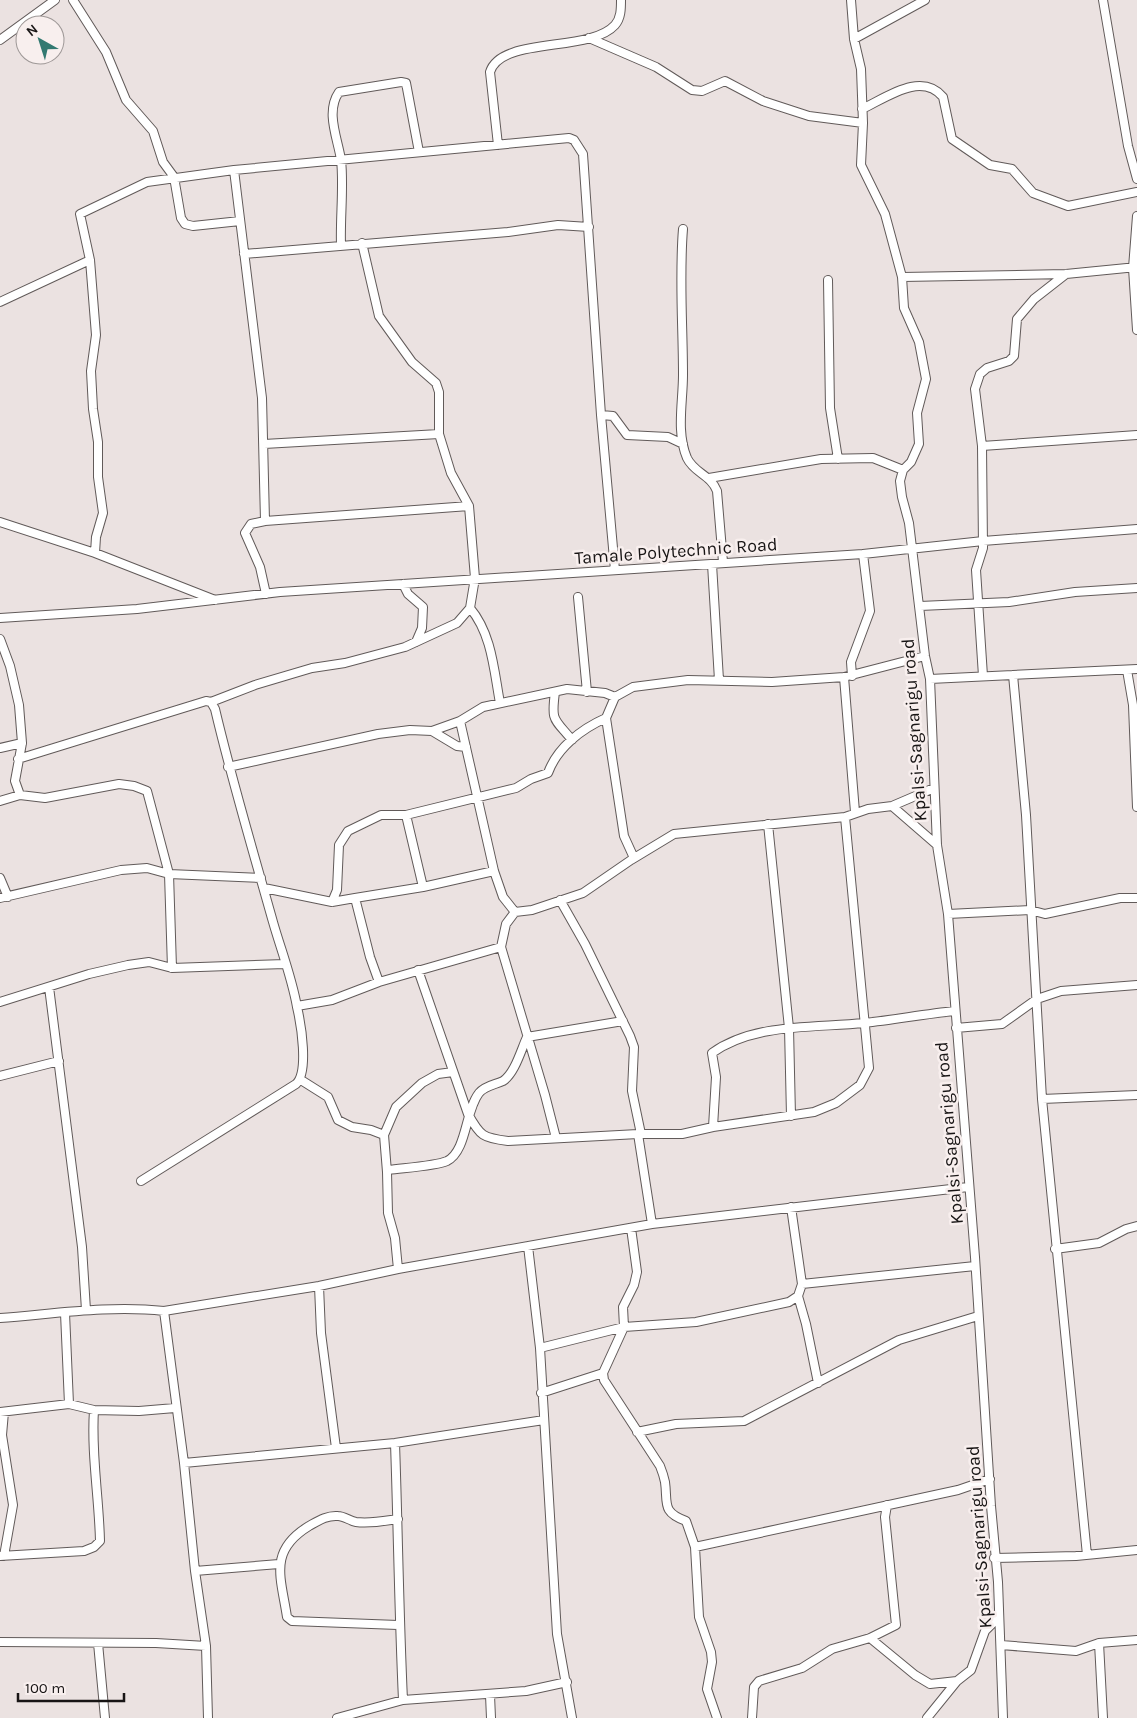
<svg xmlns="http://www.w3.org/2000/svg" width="1137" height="1718" font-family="Karla,sans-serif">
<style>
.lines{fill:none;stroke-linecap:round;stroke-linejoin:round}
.street-casing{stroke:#615a59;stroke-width:10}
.street{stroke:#fff;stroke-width:8}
.labels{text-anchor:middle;stroke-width:5;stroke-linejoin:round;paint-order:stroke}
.street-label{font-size:18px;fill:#181515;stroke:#f8efee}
</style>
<rect width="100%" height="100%" fill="#ebe2e1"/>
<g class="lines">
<g class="street-casing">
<path id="street" d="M73,0L106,52L126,100L153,131L163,162L174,177L181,218L185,224L193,226L240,221
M851,0L854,39L861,69L863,123L861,165L885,214L902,277L904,308L919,342L926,379L917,413L919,444L911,462L903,470L900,481L902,497L909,523L925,656L930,679L937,845L948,914L975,1257L991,1506L998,1582L1003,1718
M1103,0L1128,146L1137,179
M589,38L656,67L692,90L702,91L725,81L763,101L809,116L863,123
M854,39L925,0
M0,40L55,0
M862,109C886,98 921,71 943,97L952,139L990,165L1012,169L1033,193L1068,206L1137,192
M498,145L490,72C501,36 590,53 615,25C621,18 621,9 621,0
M234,170L262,398L265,521
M1137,216L1133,268L1137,330
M683,229C679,278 683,326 683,375C683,402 676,432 687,458C694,473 711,475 717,491L723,562
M341,245C340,218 344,185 341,160C338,139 325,112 339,92L401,82L406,83L419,152
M244,254L508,232L558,225L589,227
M902,277L1066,274L1137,267
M828,280L830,408L838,459
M0,302L90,260
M601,415L613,416L627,435L668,437L683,444
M264,444L439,434
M982,446L1137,435
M709,478L821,459L873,458L903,470
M0,522L95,553L215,600
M95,553L96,537L103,513L98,477V442L93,409L91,371L96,335L90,260L80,214L147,182L234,170L569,138L574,140L583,154L601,415L615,570
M712,564L719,680
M403,584L408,594L423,607L422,628L416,642
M266,594L260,567L245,533L251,524L265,521L469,506
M578,597L587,692
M920,606L1009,602L1075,592L1137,588
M470,608C492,634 494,671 500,703
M0,618L137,609L280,592L863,554L983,541L1137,529
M0,639L10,666L19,705L22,743L15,781L20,795
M1127,670L1133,705L1137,807
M1013,675L1026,815L1042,1099L1087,1555
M852,676L851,662L870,611L863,554
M983,676L976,570L983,548L982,446L975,389L980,374L987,368L1009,361L1014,356L1017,319L1034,299L1066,274
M844,677L855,812
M930,679L1137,669
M555,692C551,722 554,718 572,740
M211,702L255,685L312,668L345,663L405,647L457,623L470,608L475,578L469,506L451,473L439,434V392L436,383L412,362L379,316L362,243
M460,721L494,871L503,897L515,912L506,924L501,947L545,1095L556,1138
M432,731L460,721L483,707L567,689L605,693L615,697
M0,748L22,743
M18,759L206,701L211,702L215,709C232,781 253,851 273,922C281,950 292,978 297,1007C301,1024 309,1072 296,1084L141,1181
M228,767L378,734L410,730L432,731L457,746L466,747
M0,801L20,795L45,798L119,784L134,786L147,791L169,874L172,968
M892,806L937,845
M406,815L423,887
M768,824L789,1028L791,1116
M634,858L624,836L606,718L615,697L633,687L688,680L772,682L844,677L925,656
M0,878L8,897
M264,888L332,902L355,898L370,957L379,982
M0,898L121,870L147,868L169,874L261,878
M355,898L423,887L494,871
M560,900L585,944L630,1036L634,1047L632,1091L641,1134
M332,902L337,890L339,845L348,831L381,815H406L516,788L531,779L548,773C557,748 581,729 606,718
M515,912L532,910L583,893L631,860L674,834L845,817L868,809L892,806L934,788
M948,914L1030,910L1045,914L1120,898H1137
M418,970L468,1114C480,1136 483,1138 508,1141L638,1134H682L713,1127L814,1112L836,1103L860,1085L869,1068L845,817
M49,987L82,1247L86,1310
M0,1002L89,974L128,965L149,962L172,968L285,964
M297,1006L332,1000L379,982L501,947
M956,1028L1002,1024L1037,999L1061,991L1137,985
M0,1076L59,1061
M301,1080L328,1097L338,1120L352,1127L371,1130L384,1135
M1042,1099L1137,1095
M713,1127L716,1077L712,1053C754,1023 814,1028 864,1023C894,1020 924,1014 955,1011
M638,1134L652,1224
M387,1172L384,1135L396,1107L422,1083L438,1074L453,1072
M631,1228L637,1272L634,1285L623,1307L624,1327L603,1373L604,1380L660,1466C662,1471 664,1477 665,1482C668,1503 661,1512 686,1521L695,1547
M528,1246L540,1348L557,1634L572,1718
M1055,1249L1099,1243L1126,1229L1137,1226
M398,1269L395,1238L388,1213L387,1172L389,1170C403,1168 436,1166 447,1161C467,1151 465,1111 479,1093C486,1085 495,1085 503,1081C515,1073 521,1050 527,1037L623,1021
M802,1284L975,1266
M319,1286L321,1333L336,1448
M798,1296L806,1324L818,1383
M164,1311L184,1463L195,1571L206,1646L208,1718
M65,1313L69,1404
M0,1318C54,1314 109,1305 164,1311L319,1286L398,1269L652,1224L968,1187
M540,1348L624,1327L696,1322L789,1302L798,1296L802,1284L791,1207
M541,1393L603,1373
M0,1412L69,1404L94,1410L139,1411L175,1408
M637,1432L676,1424L744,1421L899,1340L978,1316
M395,1443C398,1529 399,1614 403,1700
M184,1463L395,1443L544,1420
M398,1519C384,1521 370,1524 356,1522C350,1521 344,1516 338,1516C327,1515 318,1521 309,1526C268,1551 281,1577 287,1617L292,1621L398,1625
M0,1556L84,1551L94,1547L100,1541C99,1497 91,1454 94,1410
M4,1556L13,1505L2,1435L4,1412
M994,1558L1076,1556L1137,1550
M195,1571L279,1564
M870,1638L915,1675L930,1684L957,1681
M0,1642L156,1643L206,1646
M98,1643L105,1718
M1099,1643L1103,1718
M1001,1645L1076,1651L1099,1643L1137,1640
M490,1695L491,1718
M337,1718L403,1700L526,1691L567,1682
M717,1718L707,1689L712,1662L711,1652L699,1617L695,1547L958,1490L990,1479
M752,1718L754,1687L759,1681L802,1668L832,1649L870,1638L896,1625L885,1517L887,1505
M927,1718L957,1681L971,1670L985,1631L999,1617"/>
</g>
<use href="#street" class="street"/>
</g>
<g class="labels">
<g class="street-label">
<text transform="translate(676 551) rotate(-4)" y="6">Tamale Polytechnic Road</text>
<text transform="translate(914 730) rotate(-94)" y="6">Kpalsi-Sagnarigu road</text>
<text transform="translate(949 1133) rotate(-95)" y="6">Kpalsi-Sagnarigu road</text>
<text transform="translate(979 1537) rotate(-94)" y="6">Kpalsi-Sagnarigu road</text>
</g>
</g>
<g transform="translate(40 40) rotate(321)"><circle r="24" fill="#f8efee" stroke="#9e9897"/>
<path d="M0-4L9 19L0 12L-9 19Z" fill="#327971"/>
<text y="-8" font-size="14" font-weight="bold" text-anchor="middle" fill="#181515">N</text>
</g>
<path d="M18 1693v8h106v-8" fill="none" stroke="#181515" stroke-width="2.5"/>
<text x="25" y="1693" font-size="15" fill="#181515" stroke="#f8efee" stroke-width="4" paint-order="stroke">100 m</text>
</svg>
